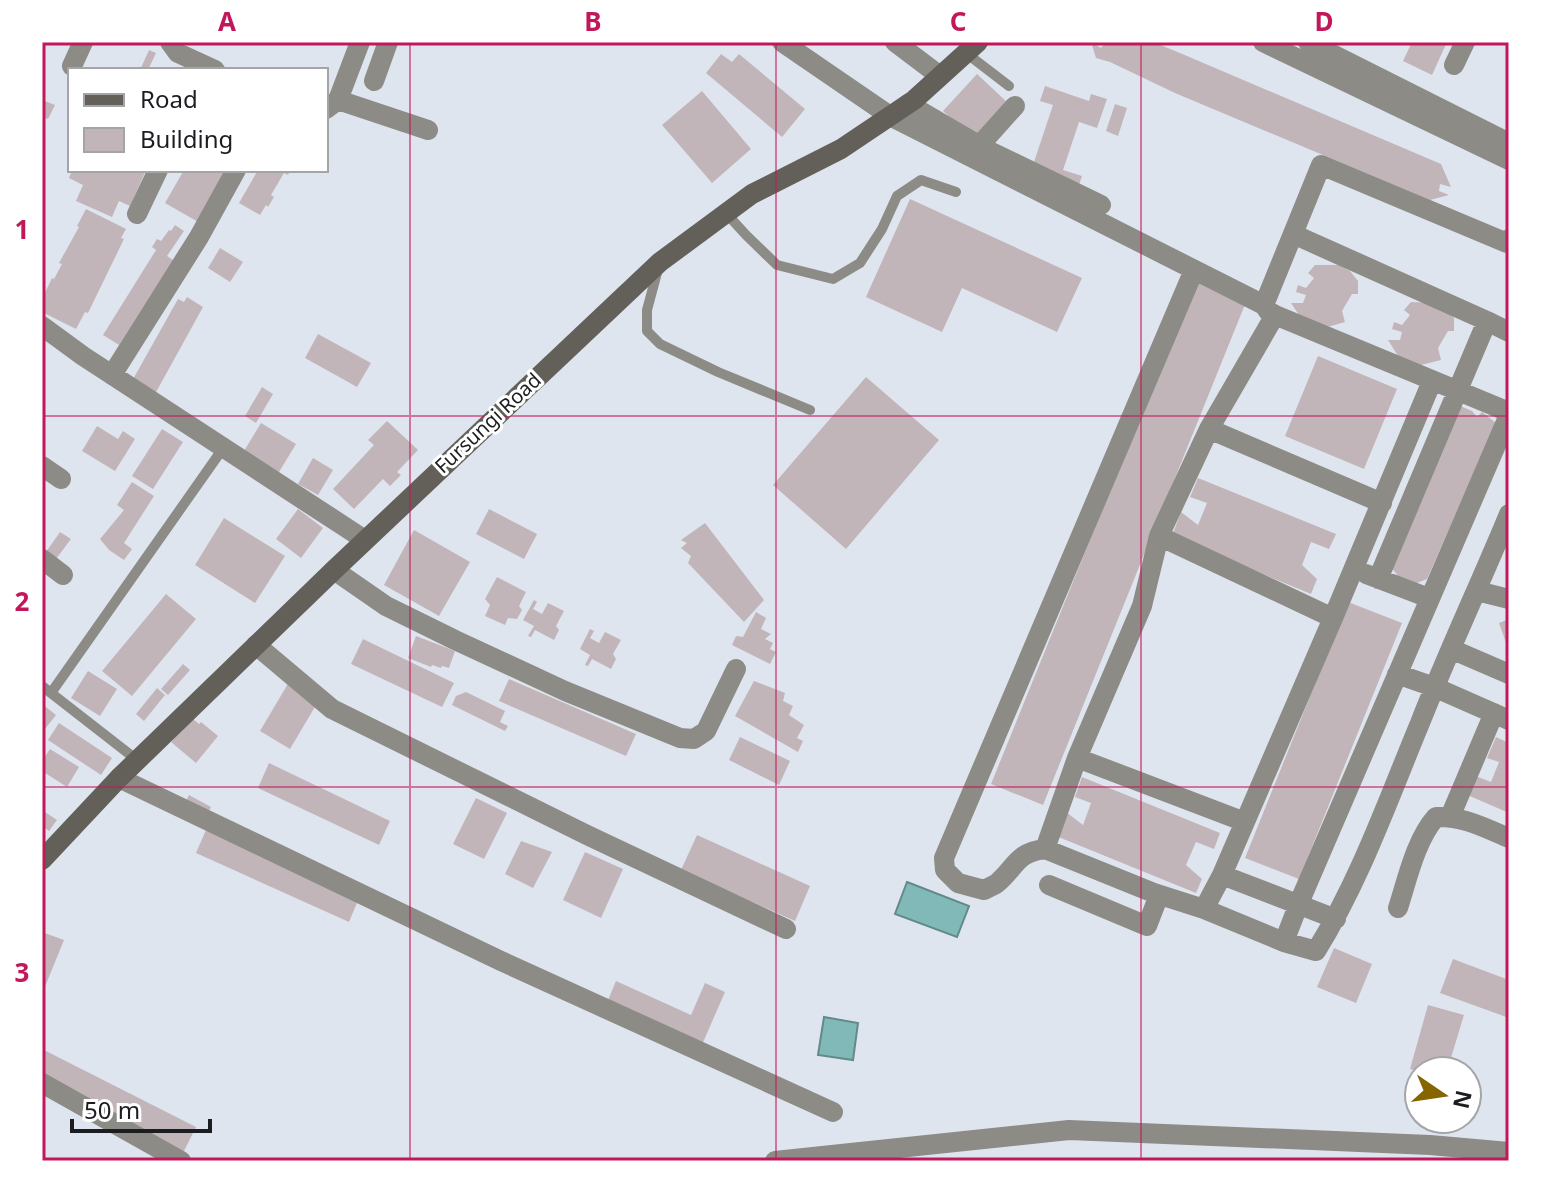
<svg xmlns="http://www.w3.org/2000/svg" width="1551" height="1203" font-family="'Noto Sans',sans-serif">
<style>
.water{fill:#81b9b9;stroke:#628a8b;stroke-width:2}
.building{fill:#c1b5ba}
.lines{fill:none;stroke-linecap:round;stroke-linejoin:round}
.lane{stroke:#8c8b86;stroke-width:10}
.street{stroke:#8c8b86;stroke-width:20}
.secondary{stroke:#63605a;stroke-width:20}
.grid{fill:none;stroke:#c2185b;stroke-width:2;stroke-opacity:0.55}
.labels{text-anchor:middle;stroke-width:6;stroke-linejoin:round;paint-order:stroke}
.street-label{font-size:20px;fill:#1b1d21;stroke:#fff}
.neatline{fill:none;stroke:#c2185b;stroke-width:3}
.grid-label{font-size:26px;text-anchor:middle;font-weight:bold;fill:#c2185b}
</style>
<rect width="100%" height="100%" fill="#dfe5ef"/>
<path class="water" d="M907,882L969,906L957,937L895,914Z
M824,1017L858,1023L853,1060L818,1055Z"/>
<path class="building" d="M1091,42L1101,48L1106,42H1153L1180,53L1441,164L1451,187L1440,184L1439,191L1449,195L1430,200L1175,93L1110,62L1096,58Z
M1412,42H1447L1432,75L1403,61Z
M149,50L156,53L148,70H140Z
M721,54L732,62L739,54L805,109L782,137L706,73Z
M977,74L1008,103L974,140L943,111Z
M1045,86L1089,101L1091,94L1107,99L1097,128L1079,122L1063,170L1082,176L1079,185L1032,168L1053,105L1040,101Z
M702,91L751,149L712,183L662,125Z
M42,100L55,105L48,119L42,117Z
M1115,104L1127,108L1118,136L1106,131Z
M72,170H146L130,206L119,201L112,217L76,201L83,185L69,178Z
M184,170H230L200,223L165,203Z
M258,170H290L288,175L284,173L271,195L274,197L268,207L266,205L260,215L239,203Z
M910,199L1082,278L1057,332L962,288L942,332L866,297Z
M86,209L126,229L121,238L124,239L88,313L85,312L76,329L42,312V299L52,278L54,279L62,264L59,263L79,227L77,226Z
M175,225L184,231L167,256L173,260L119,345L103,335L156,250L152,247L157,239L161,241L169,230L171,231Z
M220,248L243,262L230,282L208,268Z
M1315,265H1339L1350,271L1358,281V294H1352L1342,311L1345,322L1317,330L1307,327L1291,303H1303L1306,295L1296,292L1298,285L1306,288L1314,278L1308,273Z
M1195,281L1246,302L1043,805L991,784Z
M187,297L203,307L155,394L132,381L178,299L184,302Z
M1411,302L1435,303L1447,308L1454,318V331H1448L1438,348L1441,360L1413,367L1403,364L1388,340H1400L1402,332L1392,329L1394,322L1402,325L1410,315L1404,310Z
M318,334L371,363L357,387L305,358Z
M1318,356L1397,389L1364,469L1285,436Z
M866,377L939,440L846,549L773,485Z
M262,387L273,394L256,423L245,416Z
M1458,405L1472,411L1477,417L1482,412L1496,423L1427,579L1407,587L1390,566Z
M387,421L418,450L397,472L401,475L390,486L383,479L354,509L333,489L374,445L368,440Z
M261,423L296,444L276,477L244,451Z
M97,426L118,439L123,431L135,439L115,471L82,451Z
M162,429L183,442L153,489L132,476Z
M313,458L333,470L318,495L298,484Z
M1198,478L1336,534L1329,549L1311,542L1302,565L1317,579L1311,594L1172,536L1181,512L1198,525L1207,503L1190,497Z
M132,482L154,496L124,543L132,549L124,560L109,550L100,539L124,510L117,505Z
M298,509L323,528L301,558L276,539Z
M489,509L537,534L524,559L476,534Z
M224,518L285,556L255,603L195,565Z
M705,523L764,600L744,622L688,563L691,556L681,548L687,543L681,540Z
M414,530L470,562L439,616L384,585Z
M60,532L71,539L56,559L46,552Z
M497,577L526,592L519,606L522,610L517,619L508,618L505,625L485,616L490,605L485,599Z
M166,594L196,619L132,696L102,671Z
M534,600L537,602L533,609L542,614L548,603L564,611L556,626L559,630L554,640L535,630L531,637L528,636L534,626L523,620Z
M1348,602L1402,623L1299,879L1245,858Z
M756,612L766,618L761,629L771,634L765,639L773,643L770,649L776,652L770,664L732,645L736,636L743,637Z
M1509,619V651L1499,623Z
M590,629L594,631L590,638L599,643L605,632L621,640L613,654L616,659L611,669L592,659L588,666L585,665L590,655L580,649Z
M416,636L455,651L449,668L442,666L441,668L432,665L431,667L408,658Z
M363,639L454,683L442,707L351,664Z
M183,664L190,670L168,695L161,689Z
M88,671L117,689L100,716L71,698Z
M509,679L636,734L626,756L499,701Z
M754,681L785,693L783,701L793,706L789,715L804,725L797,738L803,741L798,752L735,716Z
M289,682L319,700L290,749L260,731Z
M157,688L165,695L144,721L136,714Z
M466,692L505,711L500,722L508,726L505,731L452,705L456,696Z
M42,704L56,715L45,729L42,727Z
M192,718L199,724L201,722L218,736L196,763L171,742Z
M59,723L112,758L101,775L48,740Z
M740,737L790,761L779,785L729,760Z
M1496,737L1509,743V813L1465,794L1473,775L1491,782L1499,762L1487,758Z
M50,749L79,767L67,787L42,771V761Z
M269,763L390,821L379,845L258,788Z
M1082,777L1220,833L1214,849L1196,842L1186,865L1202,879L1196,893L1056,836L1066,812L1083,825L1091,803L1075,797Z
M189,795L211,807L207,815L185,803Z
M476,798L507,813L484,859L453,844Z
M42,810L57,820L49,831L42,826Z
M206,830L359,898L349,922L196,853Z
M697,835L810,886L795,921L681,870Z
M521,841L552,852L533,888L505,874Z
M585,852L623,869L601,918L563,900Z
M42,932L64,940L42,994Z
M1334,948L1372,964L1356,1003L1317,987Z
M1453,959L1509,980V1018L1440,993Z
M616,981L691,1015L705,983L725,992L701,1047L606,1005Z
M1428,1005L1464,1015L1447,1071H1418L1410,1069Z
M42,1049L196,1127L183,1153L42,1075Z"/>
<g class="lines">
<path class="lane" d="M966,53L1009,86
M726,213L746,235L777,265L833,279L860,263L882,229L897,196L921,180L956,192
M658,269L647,310V331L660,344L718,372L810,410
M42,686L137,760
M51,693L224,447"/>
<path class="street" d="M170,42L178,53L215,70
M782,42L890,116L1264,305
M895,42L940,76
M1263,42L1509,160
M1308,42L1509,143
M1454,65L1465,42
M72,66L83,42
M374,81L388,42
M338,100L428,130
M908,104L985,149L1101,205
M326,109L338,100L360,42
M979,146L1015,106
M137,214L158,170
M1293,234L1487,321
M1509,239L1507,243L1321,165L1264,305L1268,311L1275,315L1509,412
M1194,270L944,858L945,870L958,883L984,890C988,888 992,886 996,884C1015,869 1016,852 1045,849L1154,893L1204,909L1222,875L1333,618L1432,381
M42,326L83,356L365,540
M112,375L199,237L236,170
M1209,429L1382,503
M42,466L61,479
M1159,536L1333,618
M42,559L63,575
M334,570L386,606L455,640L565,691L680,738L694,739L706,731L736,669
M1366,574L1429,598
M1378,579L1487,321L1509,332
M1477,591L1509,599
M256,645L332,709L587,835L786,929
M1451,649L1509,674
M1397,674L1434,687L1509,720
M1077,758L1245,822
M119,778L501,961L833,1112
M1450,817L1494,713
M1045,849L1077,758L1142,606L1159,536L1209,429L1275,315
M1222,875L1336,919
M1049,885L1147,926L1159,895
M1398,908C1407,880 1416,839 1436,817C1463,816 1485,828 1509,838
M1204,909L1284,942L1316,951C1360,880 1388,800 1420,723C1448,652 1480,584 1509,514
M1284,942L1299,903L1509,415
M42,1083L181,1161
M775,1161L1069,1130L1430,1145L1509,1152"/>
<path class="secondary" d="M42,860L119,778L334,570L660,262L752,194L841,149L914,100L978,42"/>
</g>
<path class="grid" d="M410,42V1161M776,42V1161M1141,42V1161M42,416H1509M42,787H1509"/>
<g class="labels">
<g class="street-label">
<text transform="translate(488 423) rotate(-43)" y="7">Fursungi Road</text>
</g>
</g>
<rect width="1551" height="1203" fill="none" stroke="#ffffff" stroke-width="88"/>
<rect x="68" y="68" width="260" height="104" fill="#ffffff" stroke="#a4a5a6" stroke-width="2"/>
<rect x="84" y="94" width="40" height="12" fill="#63605a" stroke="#a4a5a6" stroke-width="2"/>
<text x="140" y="108" font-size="24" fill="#1b1d21">Road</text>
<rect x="84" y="128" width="40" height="24" fill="#c1b5ba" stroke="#a4a5a6" stroke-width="2"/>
<text x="140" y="148" font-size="24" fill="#1b1d21">Building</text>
<g transform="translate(1443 1095) rotate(103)"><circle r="38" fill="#ffffff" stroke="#a4a5a6" stroke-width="2"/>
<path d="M0-6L14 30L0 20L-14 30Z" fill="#846500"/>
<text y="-12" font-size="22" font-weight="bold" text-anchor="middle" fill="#1b1d21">N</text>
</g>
<path d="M72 1119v12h138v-12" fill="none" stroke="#1b1d21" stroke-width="4"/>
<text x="84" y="1119" font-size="24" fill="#1b1d21" stroke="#ffffff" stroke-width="6" paint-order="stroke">50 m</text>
<rect x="44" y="44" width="1463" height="1115" class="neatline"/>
<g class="grid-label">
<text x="227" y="31">A</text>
<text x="593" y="31">B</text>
<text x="958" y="31">C</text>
<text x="1324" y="31">D</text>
<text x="22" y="239">1</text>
<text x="22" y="611">2</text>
<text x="22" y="982">3</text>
</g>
</svg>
